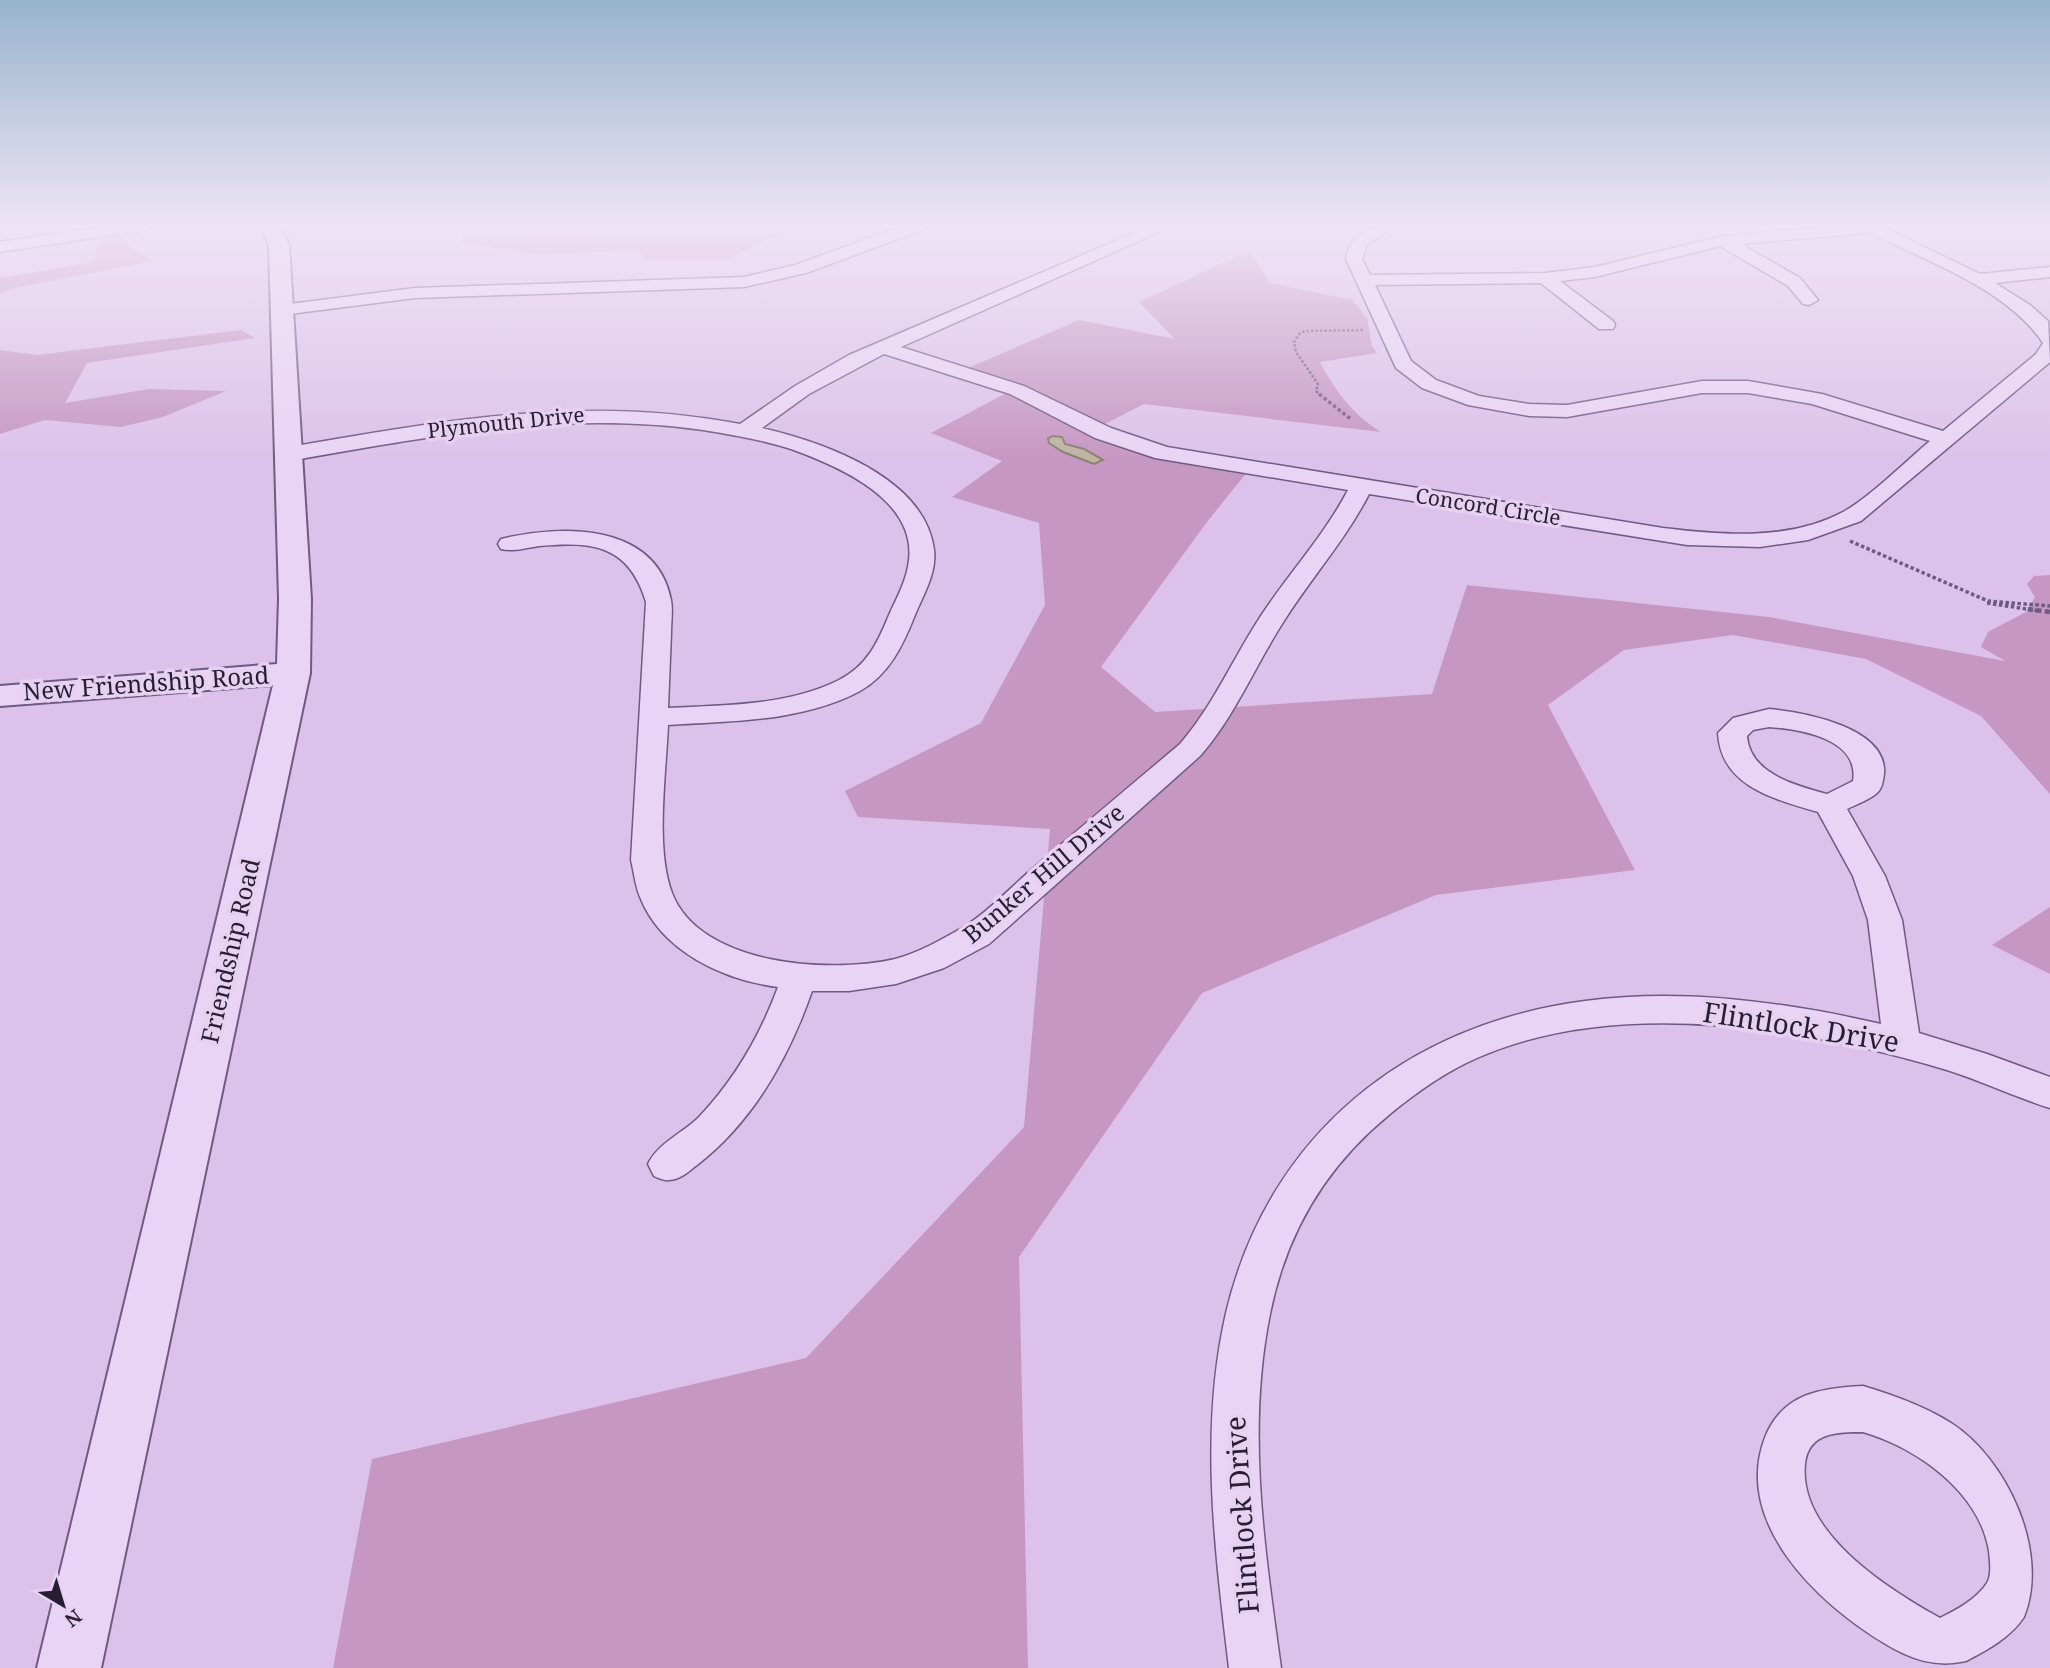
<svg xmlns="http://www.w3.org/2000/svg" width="2050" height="1668" font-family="'Noto Serif',serif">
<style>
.green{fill:#c697c3}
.water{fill:#bdb4a4;stroke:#89816c;stroke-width:2}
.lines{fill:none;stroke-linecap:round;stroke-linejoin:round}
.minor-casing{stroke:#6e5b82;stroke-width:3}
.tertiary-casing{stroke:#6e5b82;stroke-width:4}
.path-far2{stroke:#6e5b82;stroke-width:2.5;stroke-dasharray:2.5 2;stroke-linecap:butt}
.path-far1{stroke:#6e5b82;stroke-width:3.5;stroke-dasharray:3.5 2.5;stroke-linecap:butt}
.path{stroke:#6e5b82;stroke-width:4.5;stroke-dasharray:5 3.5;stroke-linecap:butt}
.minor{fill:#ead4f5;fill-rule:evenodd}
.tertiary{fill:#ead4f5;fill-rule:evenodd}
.labels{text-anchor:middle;stroke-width:7;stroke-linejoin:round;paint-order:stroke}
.far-street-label{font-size:21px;fill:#271e33;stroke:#e7d1f2}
.street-label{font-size:24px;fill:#271e33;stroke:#e7d1f2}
.near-street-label{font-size:28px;fill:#271e33;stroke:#e7d1f2}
</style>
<rect width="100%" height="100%" fill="#dcc2ea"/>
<path class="green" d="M380,225L516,226L520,236L575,232L582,225H822L763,241L729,259H645L638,250L541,255L461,242L465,234Z
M123,234L130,247L153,261L10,289L0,294V278L93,262L99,239Z
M1249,251L1270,283L1353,300L1367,319L1372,346L1377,353L1320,362C1336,392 1352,414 1381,432L1144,404L1091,431L1248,471L1207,522L1101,667L1155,712L1432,694L1467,585L1769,617L2005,661L1981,647L1988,632L2026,612L2035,597L2027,584L2034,576L2050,575V794L1981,716L1866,659L1733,635L1624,650L1548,705L1635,870L1436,895L1202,993L1019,1257L1028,1668H333L372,1459L806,1358L1024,1127L1050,829L858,817L845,791L981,723L1045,605L1039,523L952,497L1002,461L931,433L1012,390L959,372L1079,320L1175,339L1139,302Z
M241,330L255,338L87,363L65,403L149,389L226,391L163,417L121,427L45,420L0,434V350L37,355Z
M2050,907V974L1992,945Z"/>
<path class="water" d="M1053,436L1062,437L1065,444L1084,449L1103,460L1094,464L1063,452L1049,443L1048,438Z"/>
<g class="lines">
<g class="minor-casing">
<path id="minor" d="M112,225H153L145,230L0,252V242Z
M905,225H929L927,228L806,273L744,287L415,298L282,315L273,310L282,305L415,288L744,277L795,265Z
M1153,225H1175L901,347L1024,386L1111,428L1167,447L1663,528C1722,535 1789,541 1843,512C1869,498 1906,461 1930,441L1812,404L1748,393H1702L1567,417L1529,416L1468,405L1422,388L1396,368L1346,259C1350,233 1371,225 1395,225L1367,245L1362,259L1370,275L1545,273L1595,267L1723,236L1850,225H1879L1980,274L2050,267V277L1995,283L2030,305L2048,321L2050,362L1861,521L1808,540L1760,547L1687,545L1369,494C1345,541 1310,579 1282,624C1254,668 1235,716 1200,756L989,944L944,968L896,984L849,991H812C789,1057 753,1122 697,1165C689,1171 680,1180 669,1180C665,1181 658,1178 654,1176L648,1164C658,1143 683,1133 699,1117C735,1079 760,1036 778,987C723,980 661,951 640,897C635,885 634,872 631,860L646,602C629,545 593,541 539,546C526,548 514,552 501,549L498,544L501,539C562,524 656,523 671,600C673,610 671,622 671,633C670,658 669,683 668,708C725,705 787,706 839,680C867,666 878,642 889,615C897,597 907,580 909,560C916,499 838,466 791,449C763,440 733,435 703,430C563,410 427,437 289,461L281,459L278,454L281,449L289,447C444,421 583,394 740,424L795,386L849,355ZM1870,233C1927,261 2007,289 2043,343L2036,354L1943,431L1822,394L1748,381H1702L1567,405L1529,404L1479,396L1436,380L1411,361L1375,285L1541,283L1599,329H1613L1615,325L1613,321L1560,281L1595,277L1720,246L1788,286L1803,304L1809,305L1818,300L1800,278L1741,244ZM884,354L1010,394L1095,438L1155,458L1348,490C1323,538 1286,576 1257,622C1231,663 1212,707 1180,744C1130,786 1080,828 1031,870C1009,889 987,913 962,928C941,940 918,953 895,959C831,974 700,966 672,893C655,848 666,774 668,725C731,721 802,722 860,691C889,675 903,645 915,615C923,595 937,573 934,550C925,477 822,442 762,428L809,394Z
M1769,709C1802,712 1888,727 1884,774C1883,781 1882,789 1877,793C1869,800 1857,804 1847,809L1885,876L1902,920L1919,1033L1987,1054L2050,1077V1108C2015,1097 1982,1081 1947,1070C1806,1028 1617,996 1477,1058C1445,1072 1417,1092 1390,1114C1326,1166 1286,1233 1270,1314C1246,1432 1265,1551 1281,1668H1229C1215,1551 1199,1430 1226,1313C1268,1135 1407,1024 1585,1001C1683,988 1785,1002 1881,1024L1868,920L1853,876L1818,812C1775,799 1721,787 1718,733L1733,718ZM1769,727C1800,729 1860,739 1853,781L1827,794C1795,785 1750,774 1747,736L1753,730Z
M1863,1386C1893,1395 1924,1406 1951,1423C2007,1459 2050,1552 2024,1617C2010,1638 1987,1650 1966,1661C1935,1668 1910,1659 1884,1643C1817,1603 1731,1521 1766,1435C1784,1393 1822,1388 1863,1386ZM1863,1432C1917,1448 1979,1491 1989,1551C1990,1561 1992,1575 1987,1583C1977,1599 1956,1610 1940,1618C1888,1589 1798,1533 1805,1464C1808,1432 1838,1432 1863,1432Z"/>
</g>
<g class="tertiary-casing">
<path id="tertiary" d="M260,225H280L289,245L311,599L310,673L101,1668H37L273,685L0,706V686L277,664L279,599L270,281L269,245Z"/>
</g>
<path class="path-far2" d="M1321,396L1316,391L1318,384L1296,352L1294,342L1300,333L1305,331L1364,330"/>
<path class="path-far1" d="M1319,394L1352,420
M1850,541L1988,601L2050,606
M1987,603L2040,611"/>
<path class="path" d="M2028,609L2050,612"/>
<use href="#minor" class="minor"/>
<use href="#tertiary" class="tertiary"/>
</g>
<linearGradient id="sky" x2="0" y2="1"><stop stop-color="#97b4cd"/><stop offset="0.49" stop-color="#efe4f6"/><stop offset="1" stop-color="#efe4f6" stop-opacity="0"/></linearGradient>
<rect width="2050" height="459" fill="url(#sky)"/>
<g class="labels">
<g class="far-street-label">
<text transform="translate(506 423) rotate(-6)" y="7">Plymouth Drive</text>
<text transform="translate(1488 507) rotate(9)" y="7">Concord Circle</text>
</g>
<g class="street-label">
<text transform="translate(146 684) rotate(-4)" y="8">New Friendship Road</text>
<text transform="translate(1044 874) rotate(-40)" y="8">Bunker Hill Drive</text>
<text transform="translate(231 951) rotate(-77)" y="8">Friendship Road</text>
</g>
<g class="near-street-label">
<text transform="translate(1801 1027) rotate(9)" y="10">Flintlock Drive</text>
<text transform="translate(1242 1515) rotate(-94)" y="10">Flintlock Drive</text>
</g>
</g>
<g transform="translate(63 1605) rotate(142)" stroke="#e7d1f2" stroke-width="5" paint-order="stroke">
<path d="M0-5L12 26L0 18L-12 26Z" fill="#271e33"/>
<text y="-10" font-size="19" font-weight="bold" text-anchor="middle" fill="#271e33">N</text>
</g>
</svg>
